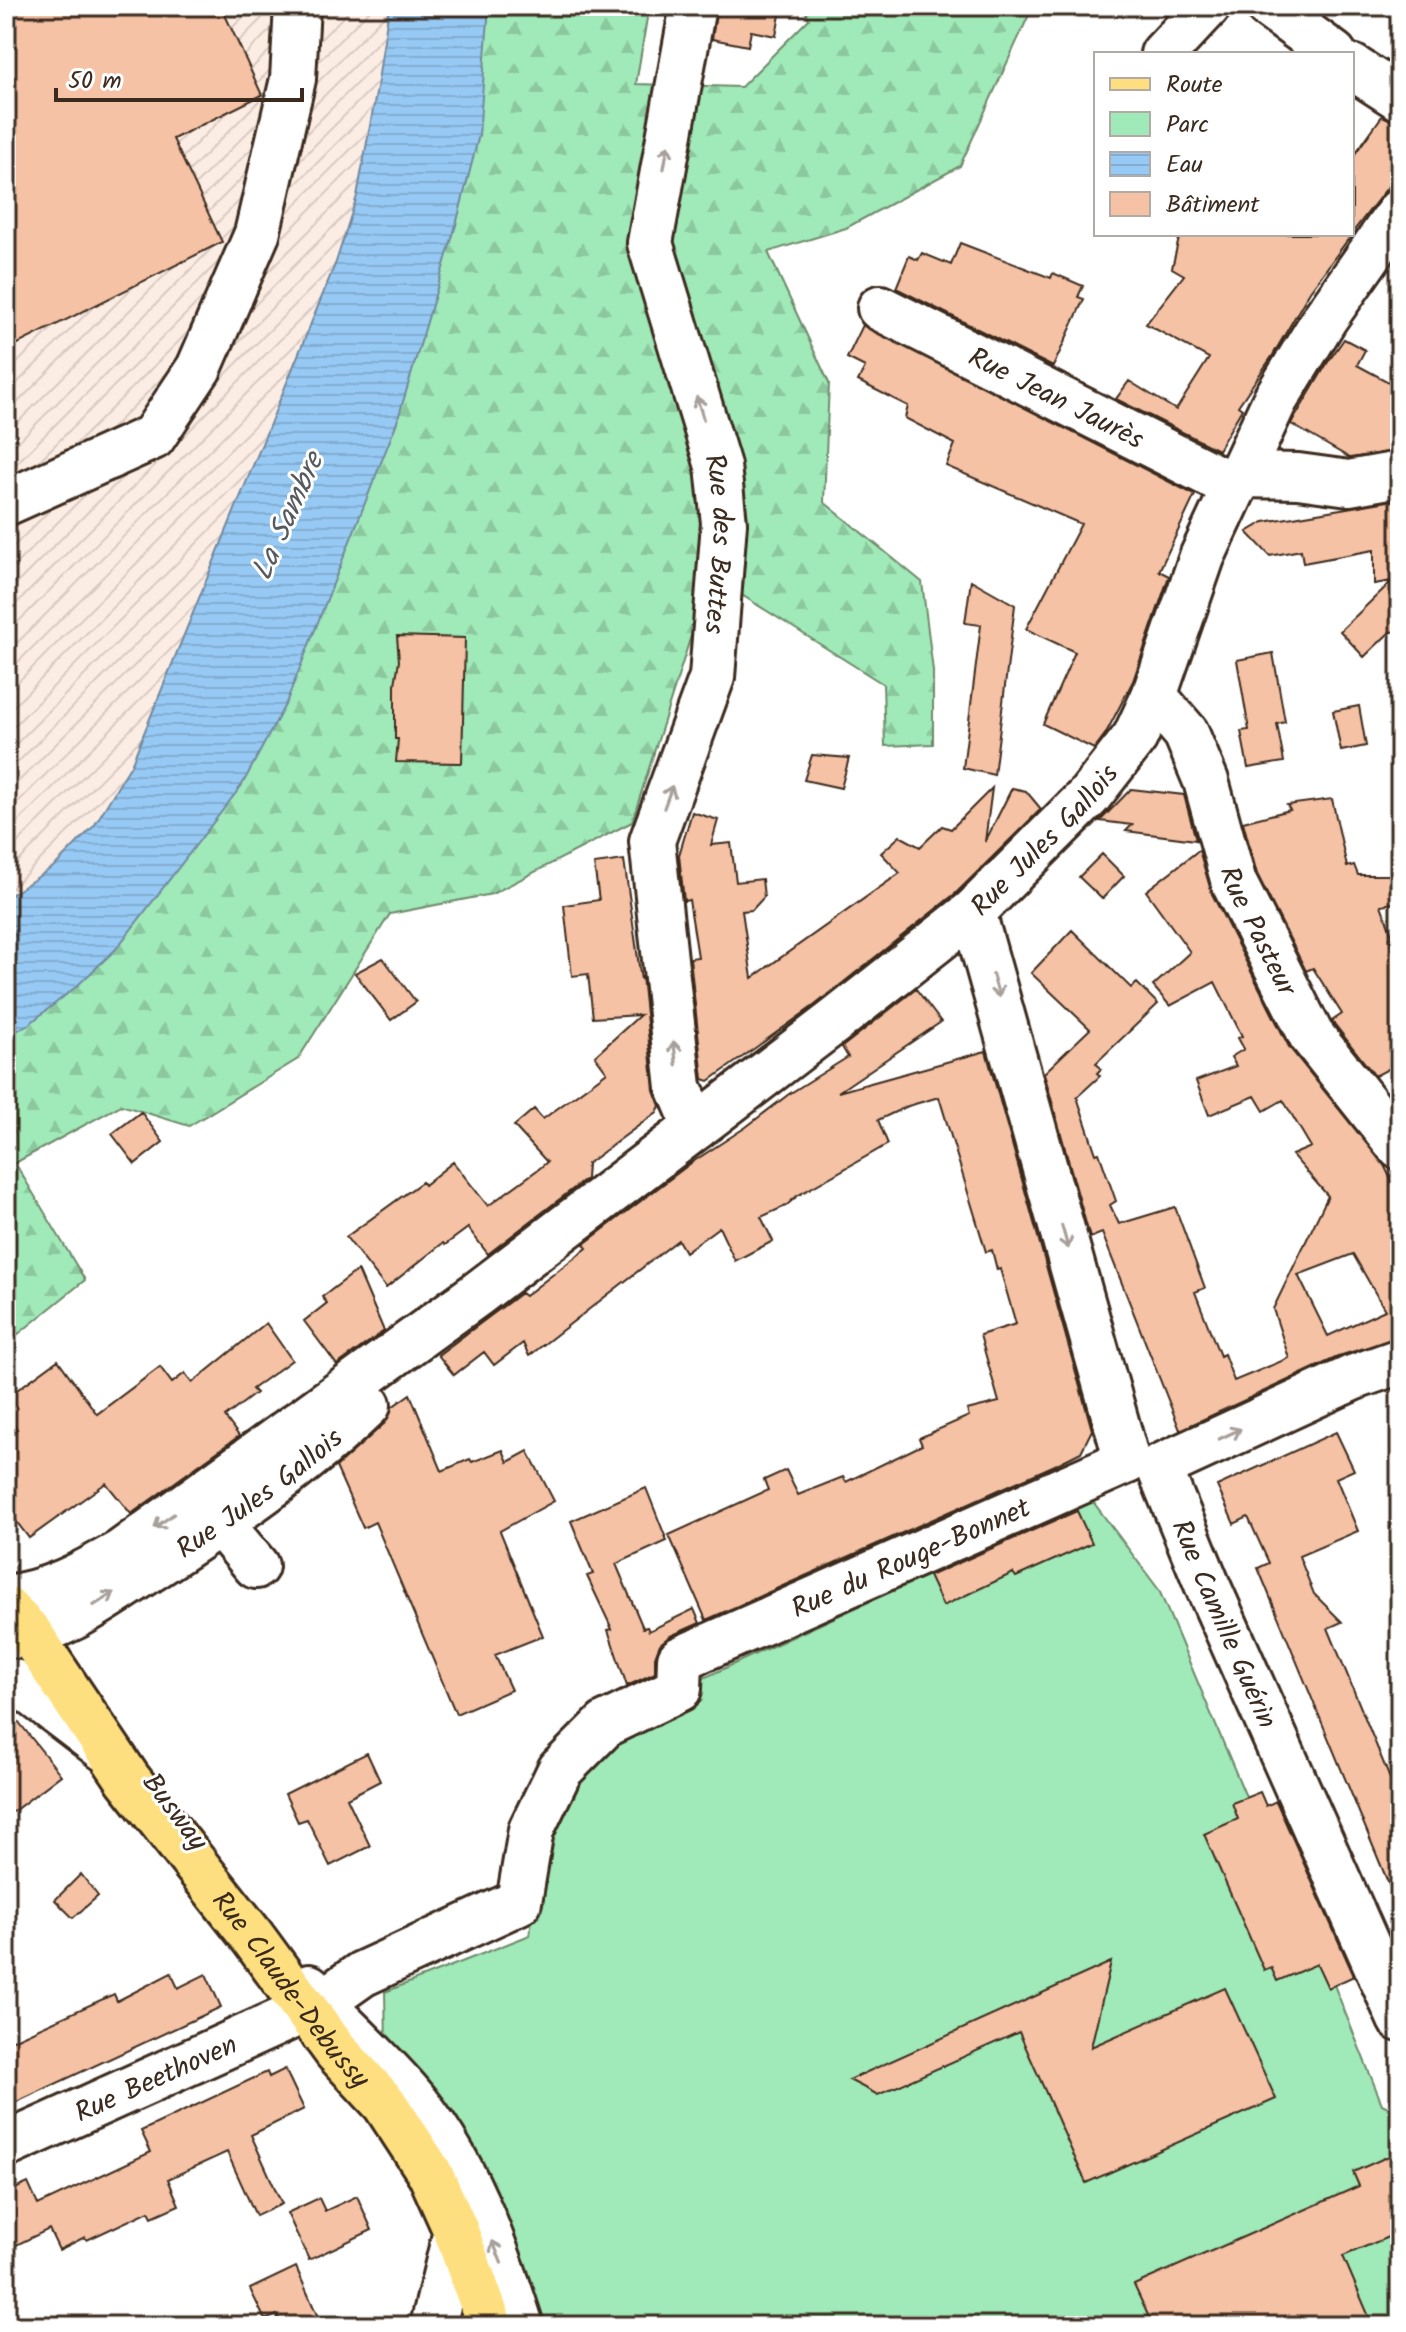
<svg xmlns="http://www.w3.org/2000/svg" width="1406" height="2332" font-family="Kalam,sans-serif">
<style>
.industrial{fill:url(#industrial-furrows)}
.forest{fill:url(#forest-firs);stroke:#6e8a6b;stroke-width:2}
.park{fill:#a0e9b8;stroke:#6e8a6b;stroke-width:2}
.water{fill:url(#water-rules);stroke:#72899e;stroke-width:2}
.building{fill:#f5c2a5;stroke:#3b2a1e;stroke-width:2;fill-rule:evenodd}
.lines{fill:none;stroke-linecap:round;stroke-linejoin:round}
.minor-casing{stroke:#3b2a1e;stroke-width:50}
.major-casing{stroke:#3b2a1e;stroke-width:50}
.minor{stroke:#fff;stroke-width:44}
.major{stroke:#fedf80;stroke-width:44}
.oneway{stroke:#a79f9a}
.labels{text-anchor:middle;stroke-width:6;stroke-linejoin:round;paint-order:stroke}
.street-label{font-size:28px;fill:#3b2a1e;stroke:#fff}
.water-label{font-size:30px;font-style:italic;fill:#565a5e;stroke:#fff}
</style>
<defs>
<pattern id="industrial-furrows" width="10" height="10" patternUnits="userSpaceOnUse" patternTransform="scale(2)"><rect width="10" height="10" fill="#fcede4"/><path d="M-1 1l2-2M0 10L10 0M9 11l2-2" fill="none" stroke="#d9cbc3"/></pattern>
<pattern id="forest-firs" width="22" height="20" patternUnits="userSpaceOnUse" patternTransform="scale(2)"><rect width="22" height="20" fill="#a0e9b8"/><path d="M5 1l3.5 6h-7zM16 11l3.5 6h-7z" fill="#8bc89e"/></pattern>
<pattern id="water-rules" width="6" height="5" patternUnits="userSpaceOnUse" patternTransform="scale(2)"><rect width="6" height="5" fill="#96c9f3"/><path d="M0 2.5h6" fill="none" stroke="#82add0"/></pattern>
</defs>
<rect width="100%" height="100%" fill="#fff"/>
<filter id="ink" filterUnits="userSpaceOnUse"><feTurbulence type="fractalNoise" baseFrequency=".0125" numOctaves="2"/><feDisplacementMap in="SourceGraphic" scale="16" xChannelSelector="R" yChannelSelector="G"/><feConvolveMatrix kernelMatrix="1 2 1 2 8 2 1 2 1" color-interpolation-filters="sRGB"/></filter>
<g filter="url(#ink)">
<path class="industrial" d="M6,6H411L401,103L161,784L6,953Z"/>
<path class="forest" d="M491,6H649L636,84L741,87L809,19L803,6H1033L960,166L846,228L768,252L829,383L824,502L922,582L933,671V744L885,746L883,684L740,594L703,598L632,822L492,894L390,914L298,1059L189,1126L121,1105L15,1163L85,1280L6,1344V1021L437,227Z"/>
<path class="park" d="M1091,1499L1159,1590L1244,1792L1334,1985L1382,2104L1400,2113V2326H534L386,2043L385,1992L530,1935L542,1834L571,1786L615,1742L702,1700L695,1682Z"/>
<path class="water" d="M389,6H489L479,135L456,225L397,422L286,703L242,785L116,949L77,986L28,1025L6,1036V898L56,865L94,826L131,765L336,262L357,196L377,88Z"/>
<path class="building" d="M6,6H221L262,95L173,139L222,242L6,350Z
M717,6H760L781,9L776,36L751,31L748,46L712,39Z
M1382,116L1400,123V171L1352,233V158Z
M1180,234H1352L1310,291L1273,355L1238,406L1242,409L1218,450L1116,399L1129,381L1176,410L1209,358L1146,324L1184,275L1172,268Z
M960,243L1051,278L1053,273L1083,286L1078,297L1084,299L1053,367L896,288L909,256L918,260L922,253L951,265Z
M863,325L1195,495L1159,571L1169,576L1133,681L1106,733L1094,749L1043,724L1075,652L1026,629L1081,524L946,466L955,444L905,418L908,406L858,381L865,367L847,358Z
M1344,339L1365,350L1357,365L1400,388V450L1350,458L1291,424L1328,362Z
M1400,499L1398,631L1390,632L1364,657L1340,631L1392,581L1374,584V550L1303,563L1301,550L1270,556L1247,532L1264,522Z
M971,580L1015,605L994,775L963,768L981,625L965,623Z
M397,636L465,638L462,763L396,762L398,739H395V684L399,661Z
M1273,653L1285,722L1277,724L1284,762L1248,768L1241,731L1249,730L1237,660Z
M1359,706L1366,746L1341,751L1333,711Z
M812,755L849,758L841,788L804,780Z
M992,788L985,842L1012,788L1026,791L1041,809L956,893L815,1005L709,1081L703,1079L690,958L698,957L689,900L684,901L679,855L692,812L718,820L711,845L731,843L736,882L762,879L764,897L752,910L742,911L752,978L900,873L881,853L900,836L920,847L942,826L951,829Z
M1131,789L1184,795L1196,840L1126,831L1132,825L1100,821Z
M1332,799L1347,867L1354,865L1358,875H1400V902L1381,905L1393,937L1390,938L1400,981V1063L1375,1076L1332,1021L1342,1014L1313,968L1306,971L1257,874L1243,822L1290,810L1287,805Z
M1199,850L1212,894L1289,1047L1384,1165L1400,1198V1337L1342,1355L1180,1430L1102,1233L1090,1238L1044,1073L1090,1029L1031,973L1072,930L1131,988L1137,983L1158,1004L1096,1063L1101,1069L1097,1073L1100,1076L1077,1097L1096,1154L1099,1153L1116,1201L1110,1205L1119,1224L1175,1207L1205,1288L1195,1292L1220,1356L1224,1354L1234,1381L1289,1358L1273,1309L1328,1196L1292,1155L1311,1147L1283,1100L1264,1111L1255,1096L1209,1115L1196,1081L1236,1066L1231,1057L1244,1049L1238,1038L1242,1036L1215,982L1170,1006L1153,986L1190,952L1146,891ZM1353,1254L1385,1310L1328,1336L1298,1275Z
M1102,854L1124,876L1102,899L1079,877Z
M624,860L641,980L642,976L654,1090L660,1106L657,1112L587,1164L586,1179L488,1254L468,1228L445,1245L443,1243L386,1288L346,1237L422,1182L424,1185L453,1162L488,1206L540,1168L547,1162L514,1126L534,1109L543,1119L607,1072L595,1056L640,1015L593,1018L588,974L572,976L564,905L599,900L594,864Z
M383,958L416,1002L391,1020L355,973Z
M916,989L941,1022L838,1092L986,1051L1092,1430L1081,1452L1055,1465L706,1620L669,1535L768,1490L764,1480L786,1470L798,1495L843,1477L846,1482L922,1445L919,1438L969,1416L967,1410L999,1402L980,1335L1016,1324L1000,1269L997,1270L992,1250L986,1252L939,1097L908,1106L878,1120L888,1144L797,1196L786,1206L761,1217L773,1241L735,1261L719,1227L685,1252L678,1240L529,1356L523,1343L494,1365L484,1352L454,1375L438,1355L521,1293L525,1296L587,1248L584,1244L691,1163L746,1127L789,1094L848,1057L842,1047Z
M141,1112L163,1142L135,1164L112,1134Z
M358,1270L384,1331L337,1365L304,1321L327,1303L322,1297Z
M266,1323L292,1360L252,1389L256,1393L225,1417L239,1436L131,1514L106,1483L29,1538L6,1508V1437L17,1429L6,1414V1398L58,1360L97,1414L160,1367L172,1383L185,1373L192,1383Z
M410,1394L442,1471L470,1459L472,1462L503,1450L508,1462L528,1451L554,1501L500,1531L543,1636L495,1655L511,1690L456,1714L375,1522L363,1528L336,1467L385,1423L392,1407Z
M1336,1432L1354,1470L1336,1478L1358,1531L1299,1556L1314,1594L1342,1622L1328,1628L1400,1803L1399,1909L1258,1568L1269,1563L1248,1517L1234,1524L1217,1486Z
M646,1488L667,1541L616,1564L643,1628L647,1627L649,1631L694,1609L700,1623L670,1636L660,1644L655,1657V1673L627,1686L608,1630L612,1629L587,1576L593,1574L571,1521Z
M1077,1511L1092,1543L1016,1577L1013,1573L943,1606L929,1576Z
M6,1706L61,1775L6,1817Z
M367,1753L380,1781L347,1798L370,1846L330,1866L307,1819L298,1822L285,1794Z
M1260,1792L1266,1806L1276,1801L1354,1976L1328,1988L1317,1964L1277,1981L1271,1967L1264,1970L1204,1834L1238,1819L1232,1803Z
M81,1874L98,1896L73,1918L55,1900Z
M1111,1962L1091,2047L1225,1988L1276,2099L1086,2183L1019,2032L878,2095L849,2080Z
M171,1973L178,1988L206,1974L221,2007L6,2107V2043L114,1994L117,2001Z
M285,2069L304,2109L251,2135L282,2204L256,2216L227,2152L168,2179L179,2205L152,2217L149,2211L87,2240L85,2237L59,2250L49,2229L6,2250V2193L28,2183L38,2205L151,2152L141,2131L267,2072L269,2077Z
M1400,2151V2232L1343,2256L1373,2326H1153L1134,2285L1359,2186L1353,2172Z
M357,2196L372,2230L309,2260L287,2213L319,2198L325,2211Z
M296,2267L310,2299L322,2326H282L277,2315L265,2320L250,2289Z"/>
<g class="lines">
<g class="minor-casing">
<g id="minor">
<path id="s1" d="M693,6L650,243L718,466L724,523L712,677L652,841L679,1087L696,1127"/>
<path d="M1268,6L1334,54"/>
<path d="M1163,54L1208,6"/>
<path d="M1352,67L1400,98"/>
<path id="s2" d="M880,308L1235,487"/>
<path d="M1241,475L1298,476L1349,483L1400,474"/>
<path d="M6,503L153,437L199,368L257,234L293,79L297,6"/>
<path id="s3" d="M1154,696L1186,733L1206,781L1234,883L1311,1035L1400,1147"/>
<path d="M973,912L1127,1461"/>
<path id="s4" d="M1159,1467L1209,1589L1400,2019"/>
<path d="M1159,1467L1352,1378L1400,1361"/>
<path d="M218,1501L212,1507V1513L256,1566"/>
<path id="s5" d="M6,1598C49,1593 83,1574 120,1553L476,1295L835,1021L973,912L1089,796L1135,737L1154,696L1202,557L1275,400L1325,318L1400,211"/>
<path id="s6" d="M6,1636C61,1635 109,1595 154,1567C229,1518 303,1468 368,1405"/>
<path d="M6,1680L20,1684L105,1749"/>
<path d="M309,1987L321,2003C350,2032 380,2060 407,2091C465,2157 495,2244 521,2326"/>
<path id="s7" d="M6,2145L321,2003L362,1974L519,1902L531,1830L560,1770L606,1724L679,1689L680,1659L1127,1461"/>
<path d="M433,2326L456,2231"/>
</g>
</g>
<g class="major-casing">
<g id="major">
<path id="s8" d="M6,1609L29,1632L128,1779L251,1935L336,2051L385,2104L430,2173L456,2231L490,2326"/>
</g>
</g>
<use href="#minor" class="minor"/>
<use href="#major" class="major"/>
</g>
<defs><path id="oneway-shaft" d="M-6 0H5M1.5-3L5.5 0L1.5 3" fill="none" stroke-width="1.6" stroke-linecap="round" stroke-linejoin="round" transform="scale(2)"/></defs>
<g class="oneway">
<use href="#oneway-shaft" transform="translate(666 157) rotate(-80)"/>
<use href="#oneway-shaft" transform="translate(700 408) rotate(-107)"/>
<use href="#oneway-shaft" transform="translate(668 797) rotate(-70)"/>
<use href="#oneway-shaft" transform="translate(996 986) rotate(74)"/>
<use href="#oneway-shaft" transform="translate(675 1053) rotate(-96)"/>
<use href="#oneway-shaft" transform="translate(1065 1237) rotate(74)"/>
<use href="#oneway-shaft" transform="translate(1230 1434) rotate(-25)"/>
<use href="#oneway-shaft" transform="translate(164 1521) rotate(144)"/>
<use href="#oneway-shaft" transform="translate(104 1599) rotate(-32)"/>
<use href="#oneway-shaft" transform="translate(497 2252) rotate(-112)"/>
</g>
</g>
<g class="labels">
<g class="street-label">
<text dy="10" stroke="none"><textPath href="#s2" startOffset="198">Rue Jean Jaurès</textPath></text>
<text dy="10" stroke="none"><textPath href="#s1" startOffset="552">Rue des Buttes</textPath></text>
<text dy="10" stroke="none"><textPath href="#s5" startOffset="1292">Rue Jules Gallois</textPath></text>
<text dy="10" stroke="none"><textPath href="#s3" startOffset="260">Rue Pasteur</textPath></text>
<text dy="10" stroke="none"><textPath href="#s6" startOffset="294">Rue Jules Gallois</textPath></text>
<text dy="10" stroke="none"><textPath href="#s7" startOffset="1136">Rue du Rouge-Bonnet</textPath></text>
<text dy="10" stroke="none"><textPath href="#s4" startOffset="170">Rue Camille Guérin</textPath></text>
<text transform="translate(176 1811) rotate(53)" y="10">Busway</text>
<text dy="10" stroke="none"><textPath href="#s8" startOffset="476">Rue Claude-Debussy</textPath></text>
<text dy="10" stroke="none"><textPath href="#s7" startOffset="164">Rue Beethoven</textPath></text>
</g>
<g class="water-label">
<text transform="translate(287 516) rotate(-66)" y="10">La Sambre</text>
</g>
</g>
<rect width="1406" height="2332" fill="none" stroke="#fff" stroke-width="32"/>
<rect x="16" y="16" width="1374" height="2300" fill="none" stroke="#3b2a1e" stroke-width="3" filter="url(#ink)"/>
<rect x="1094" y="52" width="260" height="184" fill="#ffffff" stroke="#b1aaa5" stroke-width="2"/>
<rect x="1110" y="78" width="40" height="12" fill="#fedf80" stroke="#b1aaa5" stroke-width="2"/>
<text x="1166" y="92" font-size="24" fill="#3b2a1e">Route</text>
<rect x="1110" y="112" width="40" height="24" fill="#a0e9b8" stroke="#b1aaa5" stroke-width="2"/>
<text x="1166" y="132" font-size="24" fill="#3b2a1e">Parc</text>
<rect x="1110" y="152" width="40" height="24" fill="url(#water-rules)" stroke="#b1aaa5" stroke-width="2"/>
<text x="1166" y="172" font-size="24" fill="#3b2a1e">Eau</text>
<rect x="1110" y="192" width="40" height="24" fill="#f5c2a5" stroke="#b1aaa5" stroke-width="2"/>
<text x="1166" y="212" font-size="24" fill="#3b2a1e">Bâtiment</text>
<path d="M56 88v12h246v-12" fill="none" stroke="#3b2a1e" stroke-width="4"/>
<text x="68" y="88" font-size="24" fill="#3b2a1e" stroke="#ffffff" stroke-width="6" paint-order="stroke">50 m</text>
</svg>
